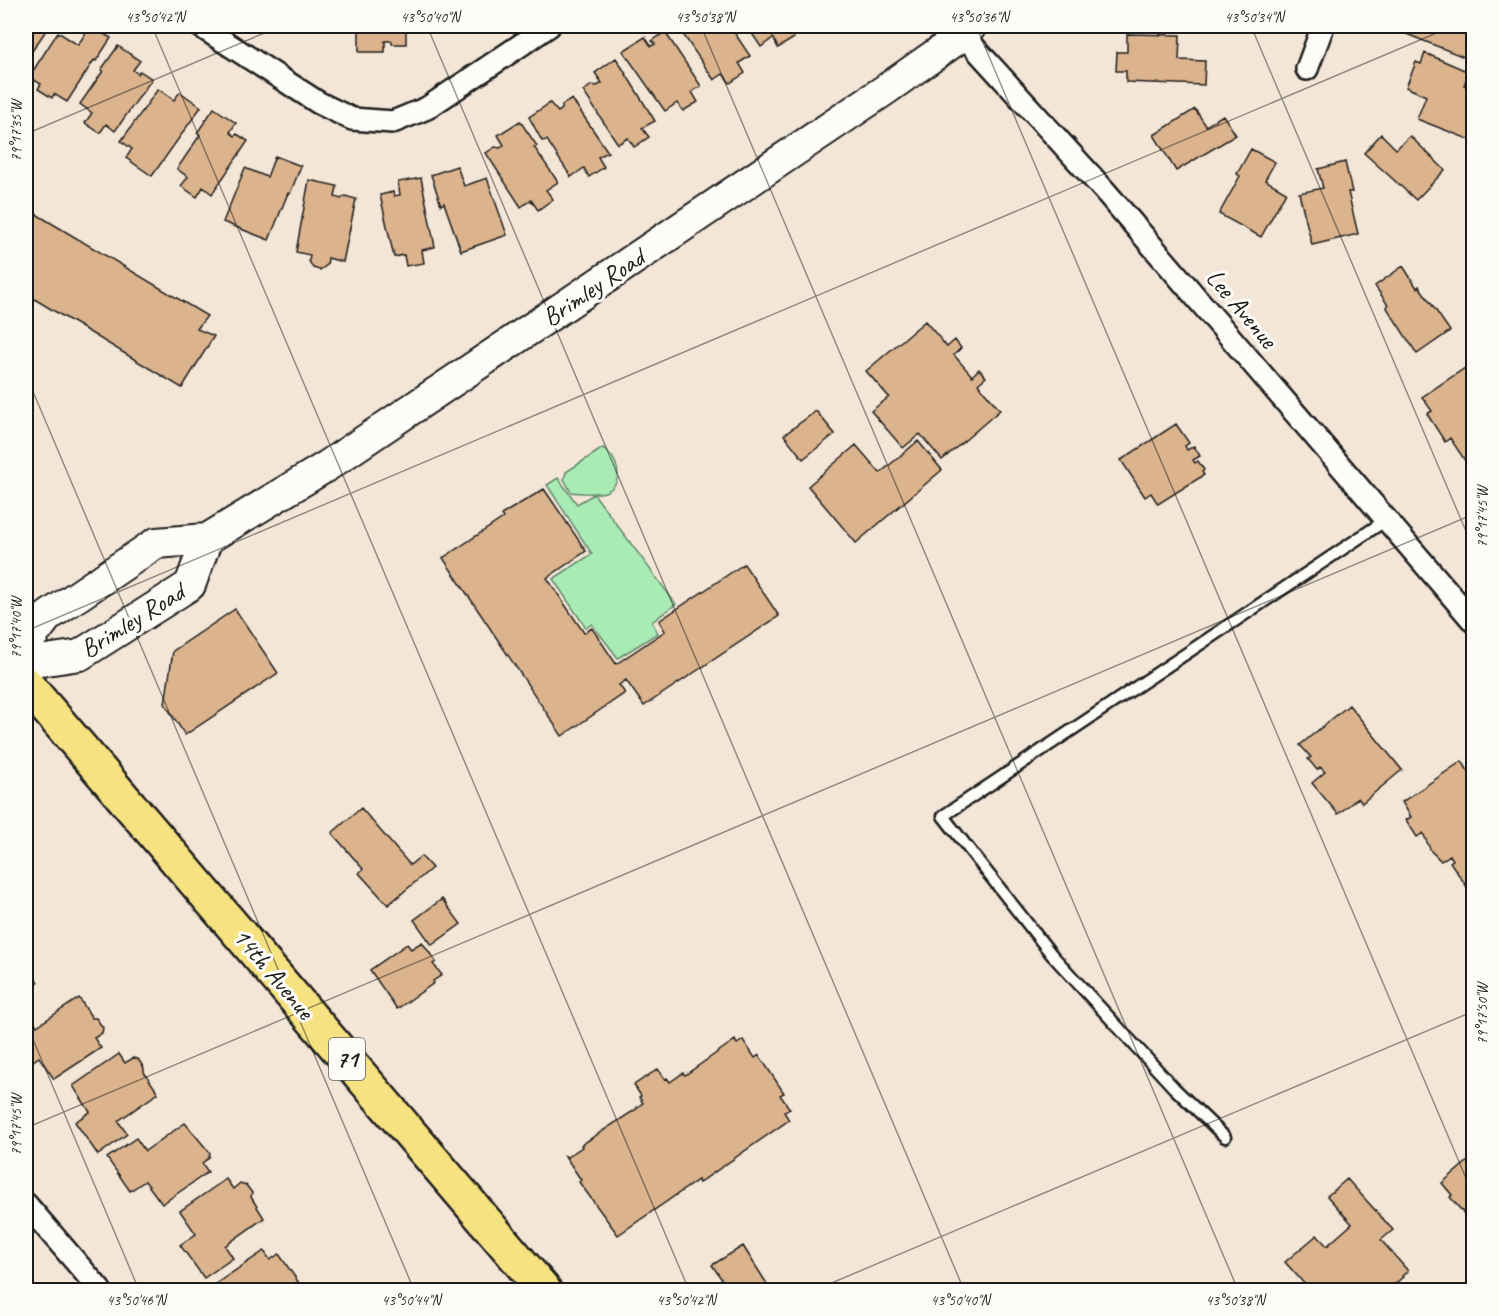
<svg xmlns="http://www.w3.org/2000/svg" width="1499" height="1316" font-family="Caveat,sans-serif">
<style>
.green{fill:#a8ebb5;stroke:#628468;stroke-width:1.5}
.building{fill:#dbb38c;stroke:#1c1c1c;stroke-width:1.5}
.lines{fill:none;stroke-linecap:round;stroke-linejoin:round}
.service-casing{stroke:#1c1c1c;stroke-width:15}
.minor-casing{stroke:#1c1c1c;stroke-width:26}
.secondary-casing{stroke:#1c1c1c;stroke-width:34}
.primary-casing{stroke:#1c1c1c;stroke-width:38}
.service{stroke:#fdfcf7;stroke-width:10}
.minor{stroke:#fdfcf7;stroke-width:21}
.secondary{stroke:#fdfcf7;stroke-width:30}
.primary{stroke:#f7e281;stroke-width:33}
.ticks{fill:none;stroke:#1c1c1c;stroke-width:1.5;stroke-opacity:0.45}
.labels{text-anchor:middle;stroke-width:6;stroke-linejoin:round;paint-order:stroke}
.shield{fill:#fdfcf7;stroke:#605f5e;stroke-width:1.5}
.shield-label{font-size:24px;font-weight:bold;fill:#1c1c1c}
.street-label{font-size:26px;fill:#1c1c1c;stroke:#fdfcf7}
.neatline{fill:none;stroke:#1c1c1c;stroke-width:2}
.ticks-label{font-size:15px;text-anchor:middle;fill:#1c1c1c}
</style>
<rect width="100%" height="100%" fill="#f3e6d7"/>
<filter id="ink" filterUnits="userSpaceOnUse"><feTurbulence type="fractalNoise" baseFrequency=".0167" numOctaves="2"/><feDisplacementMap in="SourceGraphic" scale="12" xChannelSelector="R" yChannelSelector="G"/><feConvolveMatrix kernelMatrix="1 2 1 2 8 2 1 2 1" color-interpolation-filters="sRGB"/></filter>
<g filter="url(#ink)">
<path class="green" d="M603,448C618,457 626,484 605,492C598,494 578,493 571,492L564,479L566,472Z
M558,478L577,504L594,494L676,604L652,622L658,633L618,658L592,624L586,628L553,579L592,554L547,485Z"/>
<path class="building" d="M26,26H49L26,60Z
M90,26L111,38L96,61L94,60L67,102L54,94L52,98L38,89L41,84L29,77L58,32L78,45Z
M359,26H406V44H392V41H385V52H359Z
M681,26H730L750,56L739,63L745,73L730,83L723,74L714,80L678,27Z
M747,26H792L787,28L794,38L778,48L773,38L761,47Z
M1407,26H1474V61L1404,33Z
M665,32L701,86L692,92L698,102L683,111L677,103L665,111L623,51L645,37L651,46L655,44L652,41Z
M1127,34L1180,35L1179,60L1205,61L1204,85L1126,82V71H1116L1117,52H1127Z
M118,46L140,61L133,70L138,74L140,71L152,79L115,131L106,124L100,133L85,123L92,113L80,104L103,71L101,70Z
M1425,53L1469,72L1464,85L1474,89L1473,141L1417,119L1426,96L1406,87L1416,62L1421,64Z
M616,58L655,121L642,128L649,137L634,147L628,138L618,144L583,91L592,85L597,86L602,83L595,73Z
M158,89L174,100L180,92L201,107L152,176L126,158L132,149L121,141Z
M572,99L608,152L598,157L604,167L589,177L584,168L571,177L547,140L542,141L529,117L550,103L558,112L562,109V105Z
M214,108L236,123L230,132L235,136L237,134L248,141L212,194L203,187L197,197L181,186L188,177L177,169L200,135L197,133Z
M1195,109L1206,126L1223,115L1236,135L1176,171L1154,135Z
M520,121L537,146L534,147L558,182L546,190L553,199L538,210L531,200L521,207L486,153L495,147L500,148L504,145L498,135Z
M1381,134L1396,149L1410,136L1445,170L1416,200L1364,153Z
M1251,149L1275,162L1265,180L1286,192L1261,237L1219,214L1240,176L1237,174Z
M275,156L301,166L290,194L288,193L269,240L223,222L245,168L267,177Z
M1345,162L1352,192H1348L1358,234L1312,245L1299,193L1323,188L1318,169Z
M457,166L464,186L487,178L507,235L461,251L444,203L441,205L431,175Z
M421,178L435,247L422,250L424,263L406,266L404,255L394,257L380,195L393,192L394,196L400,195L398,182Z
M309,180L337,186L335,197L341,199L345,196L356,199L343,262L328,258L327,265L320,270L313,268L309,261L310,255L296,252Z
M26,208L207,316L197,329L214,336L182,388L26,294Z
M1403,266L1417,288L1419,286L1450,331L1417,354L1387,308L1388,305L1375,286Z
M925,321L947,347L955,340L961,348L954,355L972,376L979,369L986,377L978,384L1000,410L942,460L920,434L903,448L871,411L889,397L866,371Z
M1474,362V462L1468,465L1450,438L1445,442L1427,414L1432,411L1422,397Z
M816,411L835,434L803,459L784,435Z
M1176,424L1189,443L1185,446L1187,450L1194,446L1200,456L1193,460L1195,463L1198,461L1204,470L1202,472L1204,475L1158,504L1151,493L1145,497L1121,460Z
M918,441L942,470L856,543L808,486L856,445L880,473Z
M544,489L586,551L547,578L584,633L592,628L616,664L665,631L659,621L744,564L779,616L644,706L626,680L619,685L625,693L562,736L443,558L503,518L501,515Z
M235,609L278,673L185,735L165,704L173,651Z
M1349,705L1402,770L1362,803L1358,798L1338,814L1312,783L1325,772L1320,767L1317,770L1308,759L1311,757L1300,745Z
M1462,761L1468,771L1470,770L1474,775V802L1471,804L1474,805V882L1467,887L1450,862L1453,860L1450,855L1441,861L1431,851L1423,833L1417,837L1406,820L1411,817L1402,802Z
M361,808L410,865L421,856L432,868L388,905L359,873L363,869L332,833Z
M442,899L461,924L432,945L414,920Z
M422,942L436,962L433,964L442,975L433,981L434,983L397,1009L370,970L407,944L411,949Z
M26,960L28,964L27,967L38,982L26,991Z
M79,998L92,1018H96L103,1028L102,1033L94,1038L101,1048L54,1079L39,1057L26,1066V1017L30,1015L37,1026Z
M735,1040L737,1044L743,1040L755,1058L759,1055L784,1093L780,1095L790,1109L784,1112L789,1120L699,1183L698,1180L618,1235L579,1182L581,1180L565,1156L567,1157L582,1147L581,1145L638,1108L637,1107L643,1103L639,1097L641,1096L634,1085L658,1069L665,1079L667,1078L670,1082L683,1073L685,1075Z
M119,1054L125,1063L133,1058L138,1059L144,1068V1072L158,1093L118,1121L127,1134L98,1155L75,1122L90,1112L73,1086Z
M185,1123L210,1153L209,1158L202,1163L208,1172L162,1204L145,1181L130,1191L107,1158L136,1138L145,1151Z
M1468,1161L1474,1167V1229L1469,1224L1471,1222L1450,1197L1452,1195L1442,1183Z
M226,1179L233,1189L240,1183L246,1185L252,1193L251,1197L264,1218L225,1246L233,1258L204,1278L180,1245L196,1234L180,1211Z
M1347,1179L1393,1230L1381,1240L1408,1271L1402,1276L1403,1277L1389,1289L1390,1290H1308V1288L1285,1262L1317,1235L1327,1246L1352,1224L1327,1196Z
M743,1246L769,1287L764,1290H729L712,1265Z
M264,1251L270,1260L279,1254L301,1286L294,1290H218L214,1285Z"/>
<g class="lines">
<g class="service-casing">
<path id="service" d="M1225,1137L1174,1088L1052,955L943,816L1386,520"/>
</g>
<g class="minor-casing">
<path id="minor" d="M200,26L319,103L352,119L393,122L427,108L549,26
M963,35L1105,191L1474,622
M1307,69L1323,26
M26,1204L100,1290"/>
</g>
<g class="secondary-casing">
<path id="secondary" d="M26,644L48,616L156,543L207,539L327,466L885,90L963,35L971,26
M26,663L80,655L190,585L207,539"/>
</g>
<g class="primary-casing">
<path id="primary" d="M26,684L544,1290"/>
</g>
<use href="#service" class="service"/>
<use href="#minor" class="minor"/>
<use href="#secondary" class="secondary"/>
<use href="#primary" class="primary"/>
</g>
</g>
<path class="ticks" d="M152,26L689,1290M427,26L964,1290M701,26L1238,1290M976,26L1474,1197M1251,26L1474,550M26,134L281,26M26,375L414,1290M26,631L1453,26M26,1023L139,1290M26,1128L1474,514M815,1290L1474,1011"/>
<g class="labels">
<rect class="shield" x="329" y="1038" width="36" height="42" rx="4.5"/>
<g class="shield-label">
<text x="347" y="1067">71</text>
</g>
<g class="street-label">
<text transform="translate(593 287) rotate(-34)" y="9">Brimley Road</text>
<text transform="translate(1242 308) rotate(50)" y="9">Lee Avenue</text>
<text transform="translate(132 620) rotate(-32)" y="9">Brimley Road</text>
<text transform="translate(274 973) rotate(50)" y="9">14th Avenue</text>
</g>
</g>
<rect width="1499" height="1316" fill="none" stroke="#fdfcf7" stroke-width="66"/>
<rect x="33" y="33" width="1433" height="1250" class="neatline"/>
<g class="ticks-label">
<text x="155" y="22">43°50'42"N</text>
<text x="430" y="22">43°50'40"N</text>
<text x="705" y="22">43°50'38"N</text>
<text x="979" y="22">43°50'36"N</text>
<text x="1254" y="22">43°50'34"N</text>
<text transform="translate(16 131) rotate(-90)" y="5">79°17'35"W</text>
<text transform="translate(1482 517) rotate(-90)" y="5">79°17'45"W</text>
<text transform="translate(16 628) rotate(-90)" y="5">79°17'40"W</text>
<text transform="translate(1482 1014) rotate(-90)" y="5">79°17'50"W</text>
<text transform="translate(16 1125) rotate(-90)" y="5">79°17'45"W</text>
<text x="136" y="1305">43°50'46"N</text>
<text x="411" y="1305">43°50'44"N</text>
<text x="686" y="1305">43°50'42"N</text>
<text x="960" y="1305">43°50'40"N</text>
<text x="1235" y="1305">43°50'38"N</text>
</g>
</svg>
